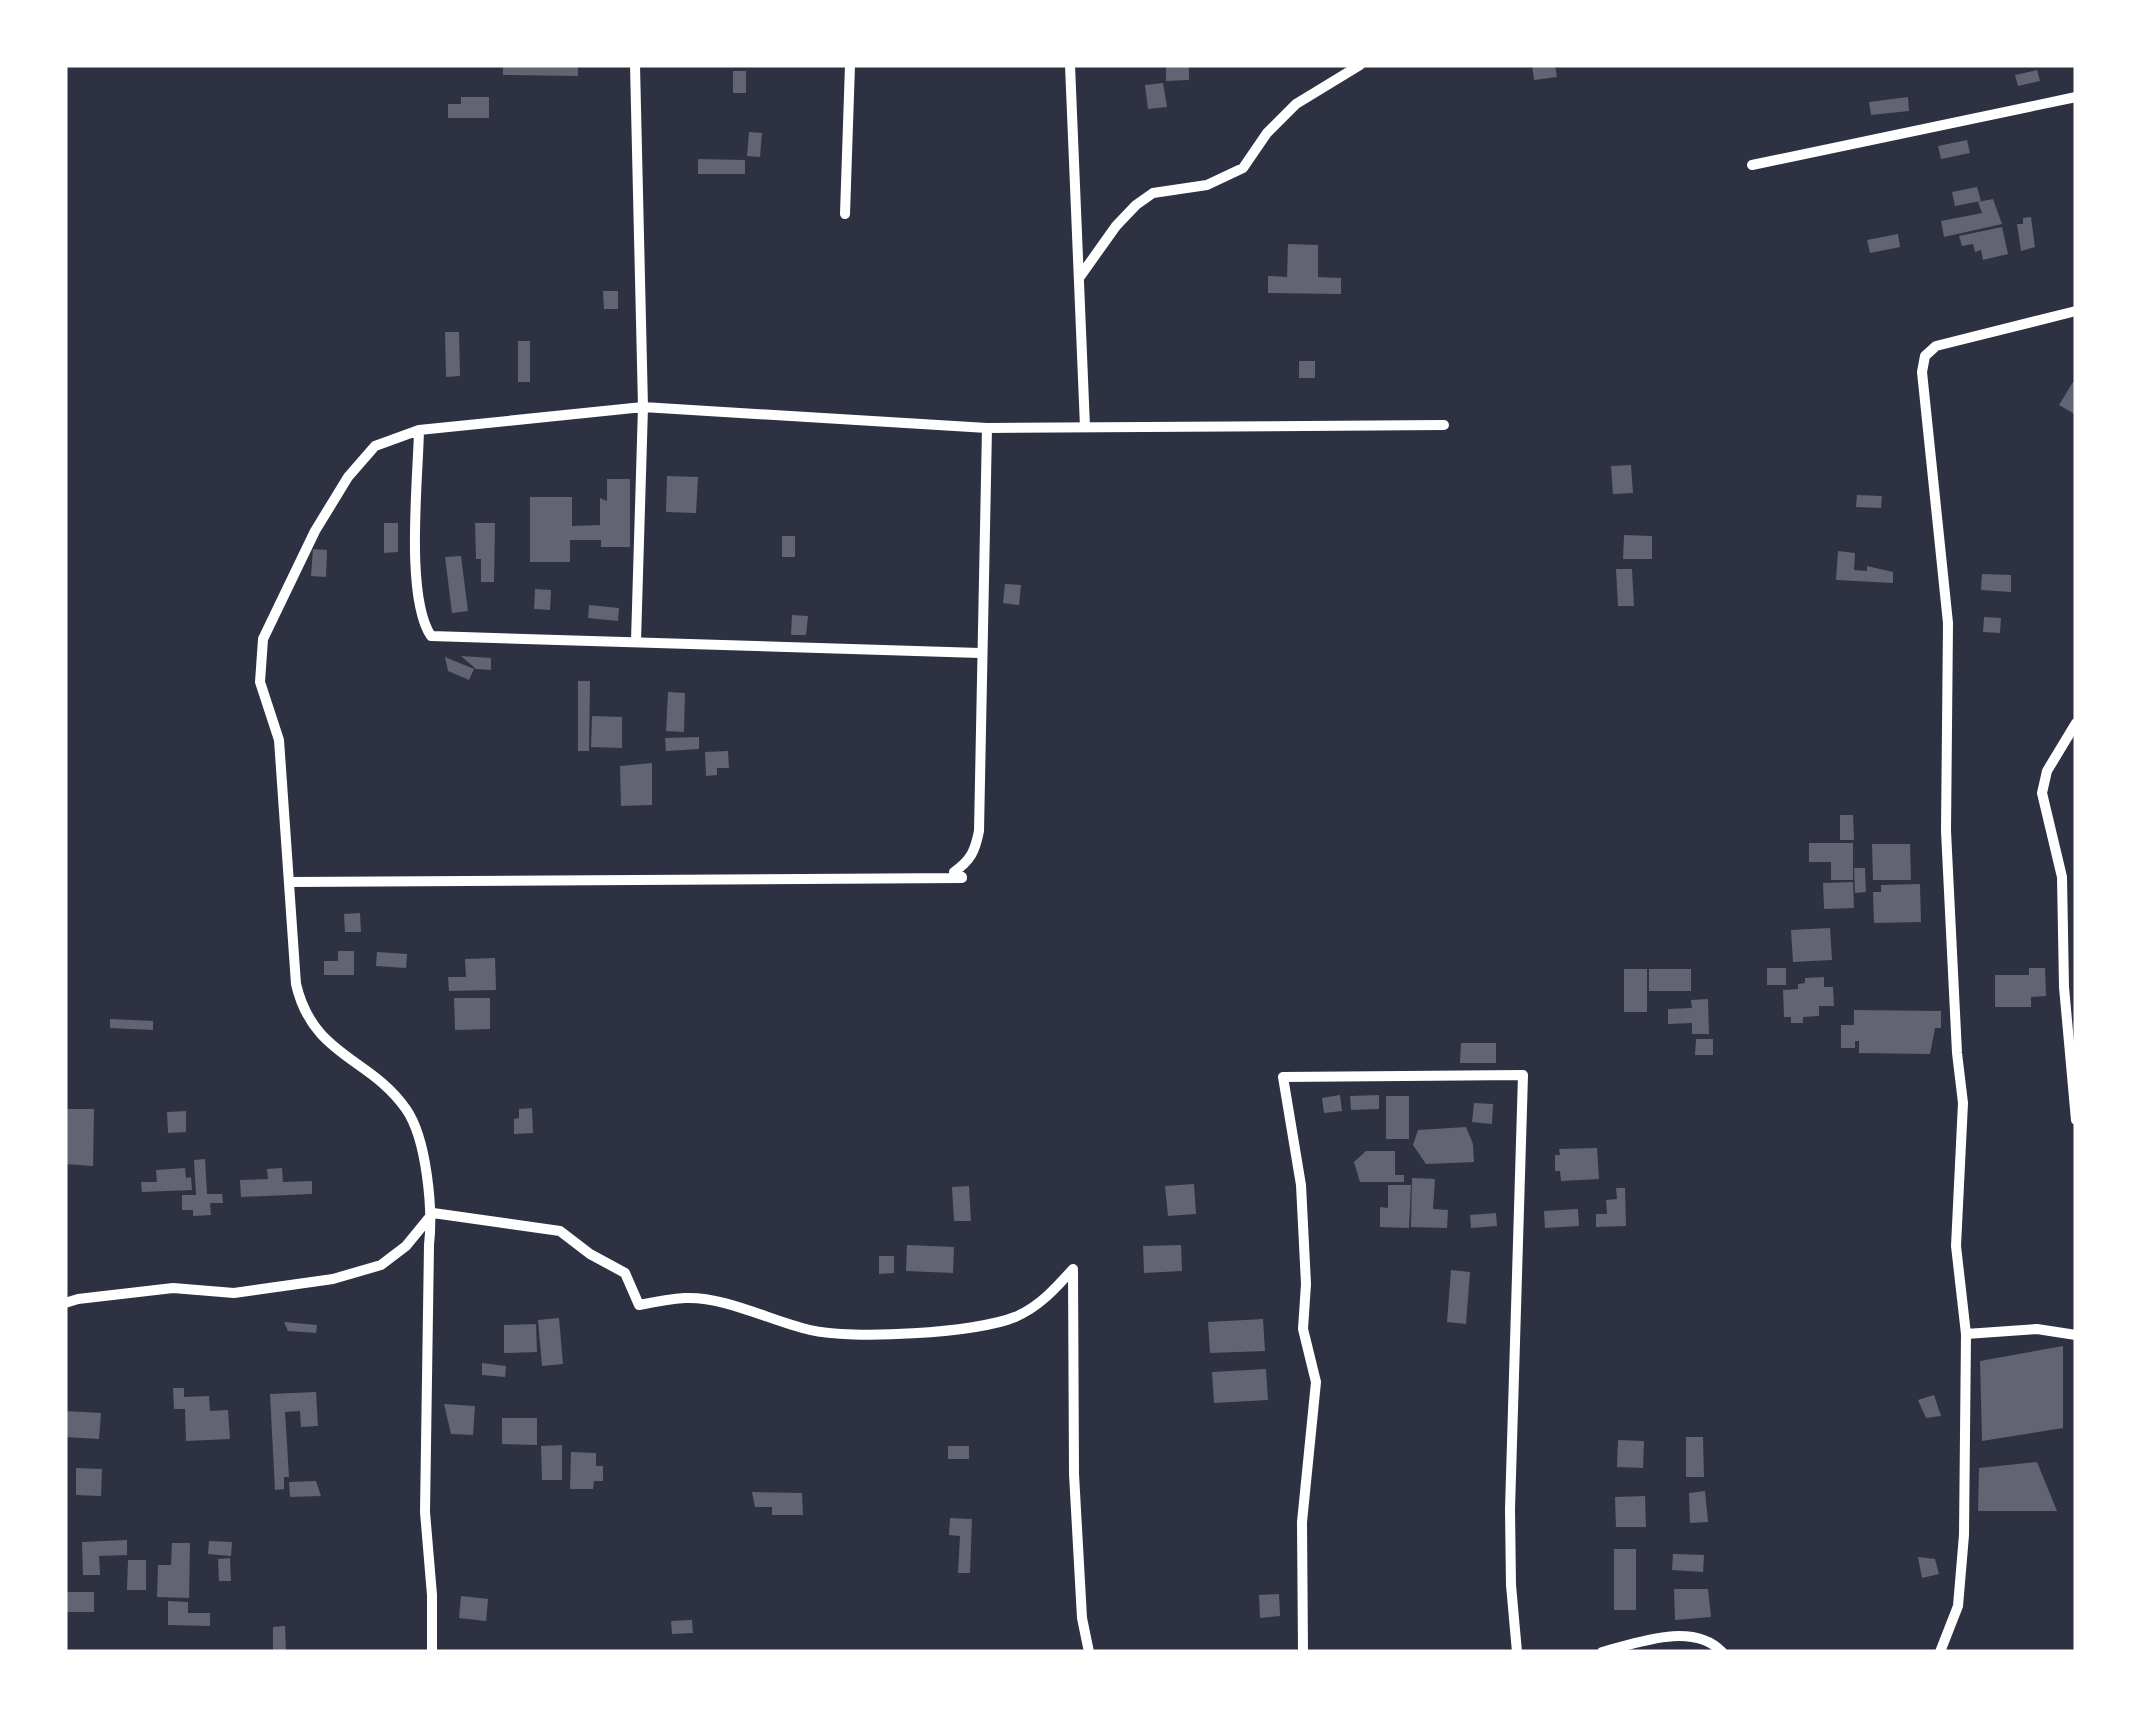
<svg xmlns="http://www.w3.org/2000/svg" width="2141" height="1717" font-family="'Sofia Sans Condensed',sans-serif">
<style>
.building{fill:#626471}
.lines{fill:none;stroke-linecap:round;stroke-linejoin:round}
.minor{stroke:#fff;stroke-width:10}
</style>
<rect width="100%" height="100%" fill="#2d3142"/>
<path class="building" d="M503,65H578V76L503,75Z
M1166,65H1189V80L1166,81Z
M1532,65H1555L1557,77L1534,80Z
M2037,70L2040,81L2018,86L2015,75Z
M733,71H746V93H733Z
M1163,83L1167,107L1148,109L1145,85Z
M461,97H489V118H448V104H461Z
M1908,97L1909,111L1871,115L1869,102Z
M749,132L762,133L760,157L747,156Z
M1967,140L1970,153L1941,159L1938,146Z
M698,159L745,160V174H698Z
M1977,187L1981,201L1955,206L1952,192Z
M1993,199L2002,224L1944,237L1941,221L1982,213L1978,202Z
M2031,217L2035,247L2021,251L2017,224H2023V218Z
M2002,227L2008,254L1983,260L1981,250L1975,252L1973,244L1962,246L1959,236Z
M1898,234L1900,247L1870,253L1867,240Z
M1288,244L1318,245V277L1341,278V294L1268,293V276L1287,277Z
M603,291H618V309H604Z
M445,332H459L460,376L446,377Z
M518,341H530V382H518Z
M1299,361H1315V378H1299Z
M2073,382L2076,384V415L2059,405Z
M1631,465L1633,493L1613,494L1611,466Z
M667,476L698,477L696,513L666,512Z
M607,479H630V547H601V540H570V562H530V497H572V526L600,525V498L607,501Z
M1857,495L1882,496L1881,508L1856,507Z
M384,523H398V552L384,553Z
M475,523H495L494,582H481V559H476Z
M1624,535L1652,536V559H1623Z
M782,536H795V557H782Z
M313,549L327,550L326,577L311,576Z
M1838,551L1855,553L1854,570L1867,571V566L1893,572V583L1836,580Z
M461,556L468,611L452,613L445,557Z
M1616,569H1632L1634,606H1618Z
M1982,574L2011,575V592L1981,590Z
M1005,584L1021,585L1019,605L1003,603Z
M535,589L551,590L550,610L534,609Z
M589,605L619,608L618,621L588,618Z
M792,615L808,616L806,635H791Z
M1984,617L2001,618L2000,633L1983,632Z
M461,656L491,658V670L476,669Z
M445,657L474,669L469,680L448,671Z
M578,681H590L589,751H578Z
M668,692L685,693L684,732L666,731Z
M592,716L622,717V748L591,747Z
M699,737V749L666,751L665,738Z
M728,751L729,768H717V775L706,776L705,752Z
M652,763V805L621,806L620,766Z
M1840,815H1853L1854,840H1840Z
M1809,843H1853V880H1831V862H1809Z
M1872,844H1910L1911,880H1873Z
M1854,868H1865L1866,892L1855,893Z
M1853,882L1854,908L1824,909L1823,883Z
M1920,884L1921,922L1874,923L1873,892H1881V885Z
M360,913L361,932H345L344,914Z
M1830,928L1832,960L1793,962L1791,930Z
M338,951H354V975H324V961H338Z
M377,952L407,954L406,968L376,966Z
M495,958L496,990L449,991L448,977H466L465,959Z
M1767,968H1786V985H1767Z
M2029,968H2045L2046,996L2031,997V1007H1995V975H2029Z
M1624,969H1647V1012H1624Z
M1649,969H1691V991H1649Z
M1824,977V987H1833L1834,1006H1819V1016L1803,1017V1023H1791V1017H1784L1783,990L1798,989V984L1805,983V978Z
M454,998H490V1029L455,1030Z
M1708,999L1709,1034H1692V1023L1668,1024V1009L1692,1008L1691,1000Z
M1854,1010L1941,1011V1028H1935L1930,1054L1859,1053V1041H1855V1048H1841V1025H1854Z
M110,1019L153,1021V1030L110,1028Z
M1696,1039H1713V1055H1695Z
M1461,1043H1496V1063H1460Z
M1340,1095L1342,1111L1324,1113L1322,1098Z
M1379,1095V1109L1351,1110L1350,1096Z
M1386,1096H1409V1139H1386Z
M1474,1103L1493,1104L1492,1124L1472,1122Z
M532,1108L533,1133L514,1134V1119L519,1118V1109Z
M65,1109H94L93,1166L65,1164Z
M186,1111V1132L168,1133L167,1112Z
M1466,1127L1473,1144L1474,1162L1426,1164L1413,1145L1418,1130Z
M1597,1148L1599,1179L1561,1181L1560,1171H1555V1155H1560L1559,1149Z
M1366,1151H1395V1175H1404V1182H1360L1354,1162Z
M205,1159L207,1194H222L223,1203H210L211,1215L193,1216V1210H182V1195H196L194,1160Z
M185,1168L186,1178L191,1177L192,1190L142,1192L141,1182H157L156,1170Z
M282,1168L283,1182L312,1181V1194L241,1197L240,1180L268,1179L267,1169Z
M1412,1178L1435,1179L1433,1209L1448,1210L1447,1228L1411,1227Z
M1194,1184L1196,1214L1168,1216L1165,1186Z
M1388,1185H1411L1409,1228L1380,1227V1207L1388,1208Z
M969,1186L971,1221H954L952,1187Z
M1616,1188H1625L1626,1226L1596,1227V1214H1607L1606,1200L1617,1199Z
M1578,1209L1579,1226L1545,1228L1544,1211Z
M1496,1213L1497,1226L1471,1228L1470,1215Z
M907,1245L954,1247L953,1273L906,1271Z
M1181,1245L1182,1271L1144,1273L1143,1246Z
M879,1256H894V1273L879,1274Z
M1451,1270L1470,1272L1466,1324L1447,1322Z
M559,1318L563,1364L542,1366L538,1320Z
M1263,1319L1265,1351L1210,1353L1208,1322Z
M284,1322L317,1325L316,1333L288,1331Z
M536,1324L537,1352L504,1353V1325Z
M2063,1346V1428L1982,1441L1980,1361Z
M482,1363L506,1366L505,1377L482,1375Z
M1266,1369L1268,1400L1214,1403L1212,1372Z
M173,1388H184V1397L209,1396L210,1411L228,1410L230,1439L186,1441L185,1409H174Z
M316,1392L318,1426L301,1427L300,1411L285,1412L289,1477H284V1489L275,1490L270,1394Z
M1934,1395L1941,1416L1926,1418L1918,1400Z
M444,1404L475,1406L473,1435L451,1434Z
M65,1411L101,1413L99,1439L65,1437Z
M502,1418H537V1445L502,1444Z
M1686,1437H1703L1704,1477H1686Z
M1618,1440L1644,1441L1643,1468L1617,1467Z
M562,1445V1480H542L541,1446Z
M948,1446H969V1459H948Z
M571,1452L596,1453V1466H603V1481H594L593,1489H570Z
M2037,1462L2057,1511H1978L1979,1468Z
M76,1468L102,1469L101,1496L76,1495Z
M316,1481L321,1496L290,1497L289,1482Z
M1705,1491L1708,1522L1690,1523L1689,1493Z
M752,1492L802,1493L803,1515H772V1507H755Z
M1645,1496L1646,1527H1616L1615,1497Z
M950,1518L972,1519L970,1573H958L960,1536L949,1535Z
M127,1540V1555L99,1556L100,1575H83L82,1542Z
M209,1541L232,1542L231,1556L208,1554Z
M172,1543H190L189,1598L157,1597L158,1565H171Z
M1614,1549H1636V1610H1614Z
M1673,1554L1704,1555L1703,1572L1672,1570Z
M1918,1557L1935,1559L1939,1574L1922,1578Z
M230,1558L231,1581H219L218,1559Z
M128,1560H146V1590H127Z
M1674,1589H1708L1711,1617L1675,1620Z
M65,1592H94V1612H65Z
M1279,1594L1280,1616L1260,1618L1259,1595Z
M461,1596L488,1599L486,1621L459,1618Z
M168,1601L188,1602V1613H210V1626L168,1625Z
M692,1620L693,1633L672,1634L671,1621Z
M285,1626L286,1652H273V1627Z"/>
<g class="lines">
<path class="minor" d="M635,65L643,407L636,641
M1070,65L1085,427
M1752,165L2076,97
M845,214L850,65
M1079,278L1116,226L1136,205L1153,193L1207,185L1243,168L1267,133L1296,104L1360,65
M419,430C418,480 405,597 431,636L980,653
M2076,723L2047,771L2042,793L2062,877L2064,987L2076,1120
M962,877L954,872C971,860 975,851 979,831L987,428
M291,882L962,878
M1073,1270L1074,1474L1082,1618L1089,1652
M65,1303L78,1299L173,1288L234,1293L333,1279L381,1265L406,1246L433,1213L560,1231L590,1254L625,1273L639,1305C654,1302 670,1299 685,1298C724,1296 771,1321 810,1330C851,1340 976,1333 1015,1317C1039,1307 1056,1288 1073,1269
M1966,1334L1956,1246L1963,1103L1957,1053L1946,831L1948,623L1922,372L1925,356L1936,346L2076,311
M432,1652V1595L425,1512L429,1245C433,1210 427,1139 406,1109C370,1057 313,1057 296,984L279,740L260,682L263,639L315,531L348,477L375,446L419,430L643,407L987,428L1444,425
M1303,1652L1302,1522L1316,1382L1303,1329L1306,1284L1301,1185L1283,1077L1523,1075L1510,1509L1511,1585L1517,1652
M1602,1652C1637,1643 1693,1621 1722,1652
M1940,1652L1958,1606L1964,1535L1966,1334L2037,1329L2076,1335"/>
</g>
<rect width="2141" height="1717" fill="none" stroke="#ffffff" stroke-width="135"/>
</svg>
